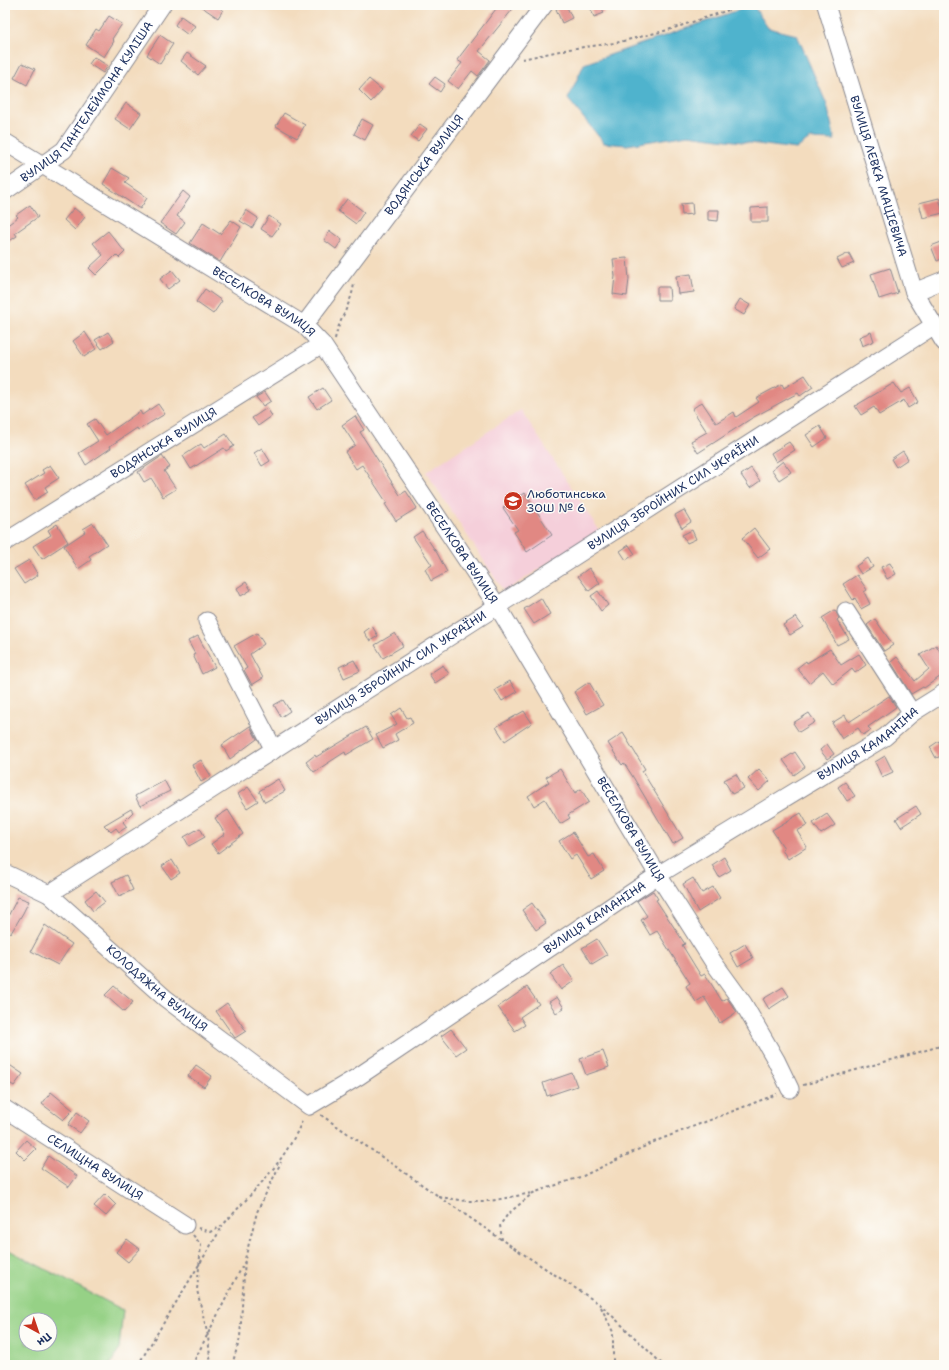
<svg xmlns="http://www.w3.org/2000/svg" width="949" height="1370" font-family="'Shantell Sans',sans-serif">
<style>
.built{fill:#f5cfda}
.green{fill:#96d186;stroke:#588072;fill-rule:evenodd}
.water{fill:#4fb3cd;stroke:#357196}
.building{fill:#e18883}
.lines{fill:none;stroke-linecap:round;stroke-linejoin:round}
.minor-casing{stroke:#87868e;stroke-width:19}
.path{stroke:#87868e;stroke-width:2;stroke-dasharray:3 3;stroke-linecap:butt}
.minor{stroke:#fff;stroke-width:17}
.labels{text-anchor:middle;stroke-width:3;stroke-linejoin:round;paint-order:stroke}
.street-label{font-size:12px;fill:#1b2f5e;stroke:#fdfcf7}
.poi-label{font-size:12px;fill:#1b2f5e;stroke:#fdfcf7;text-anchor:start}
</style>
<rect width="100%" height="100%" fill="#fdfcf7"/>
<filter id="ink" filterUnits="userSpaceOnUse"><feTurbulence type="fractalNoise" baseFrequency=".025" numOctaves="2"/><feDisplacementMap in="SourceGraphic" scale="8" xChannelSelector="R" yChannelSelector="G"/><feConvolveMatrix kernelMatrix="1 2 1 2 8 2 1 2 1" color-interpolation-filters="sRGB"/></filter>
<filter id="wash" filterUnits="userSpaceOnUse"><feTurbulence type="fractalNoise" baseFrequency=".012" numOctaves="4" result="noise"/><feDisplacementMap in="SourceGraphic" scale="16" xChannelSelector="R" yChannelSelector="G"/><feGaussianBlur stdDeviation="0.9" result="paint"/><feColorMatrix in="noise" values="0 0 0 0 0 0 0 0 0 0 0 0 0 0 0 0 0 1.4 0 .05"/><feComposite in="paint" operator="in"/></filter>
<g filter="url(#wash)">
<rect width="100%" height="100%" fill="#f3dcbe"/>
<path class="built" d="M521,410L599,530L504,592L426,472Z"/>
<path class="green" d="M5,1248L123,1310L119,1349L110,1365H5ZM26,1320H50V1344H26Z"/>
<path class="water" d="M753,5L768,28L797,35L827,105L835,140L810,139L796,149L688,135L627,145L604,143L568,99L584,64Z"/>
<g id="blocks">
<path class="building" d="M199,5H215L223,10L218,18Z
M499,5H516L479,51L490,60L478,76L472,71L458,89L448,81L462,63L457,60Z
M564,5H566L572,18L562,23L556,9Z
M589,5H601L604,13L594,17Z
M109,16L122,24L112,39L114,41L104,57L86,45L96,29L99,31Z
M181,16L195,26L188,35L175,25Z
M160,35L173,44L160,64L147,55Z
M187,53L206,66L198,75L181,61Z
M94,57L108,66L103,73L89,64Z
M22,63L35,69L27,85L14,78Z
M435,77L445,84L440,92L429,84Z
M369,79L382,90L371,102L359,90Z
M126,103L141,113L130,129L115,119Z
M284,113L305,125L297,138L276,126Z
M362,119L373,125L365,140L354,134Z
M420,124L427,129L418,141L411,136Z
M112,168L129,178L125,183L147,198L140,209L103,184Z
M183,191L190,197L177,216L185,222L176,234L160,223Z
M939,198L943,213L923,218L919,203Z
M347,199L364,212L356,224L338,211Z
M692,203L693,214L682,215L681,204Z
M30,205L38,217L15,233L17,236L5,244V227L18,217L16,215Z
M768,207V222H751V208Z
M74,208L85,217L75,230L64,220Z
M246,210L258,218L252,228L240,221Z
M708,210H719L718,221L708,220Z
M269,216L281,224L272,236L261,229Z
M231,220L241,227L220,262L190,243L203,223L220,234Z
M108,231L125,252L119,258L116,255L96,275L89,268L103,255L93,243Z
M330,231L342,240L336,249L324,240Z
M944,241V258L937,261L931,246Z
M849,253L854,263L842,268L837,259Z
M627,258L629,279L627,296L613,294L615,276L613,259Z
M890,268L898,293L879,299L871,274Z
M172,270L180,280L168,289L160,279Z
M691,274L694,292L678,294L676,276Z
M657,287H669L670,300H657Z
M205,289L222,301L213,314L196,302Z
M740,299L750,305L744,315L734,309Z
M85,332L96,349L84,357L73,341Z
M108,332L114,341L102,349L95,340Z
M871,332L874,341L862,346L859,337Z
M805,375L813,387L800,396L798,393L752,418L698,453L691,441L707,432L692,409L702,402L716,423L734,412L736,417L759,402L756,398L782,384L784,388Z
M894,383L901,393L910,388L918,402L908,408L904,400L879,415L874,407L861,415L855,406Z
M323,388L331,400L317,409L309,397Z
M265,392L271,401L263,406L256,397Z
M158,404L165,414L138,430L137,428L110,446L111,448L86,465L79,453L98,441L87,424L95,419L106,435L140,411L142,415Z
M267,408L272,416L258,426L252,418Z
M355,416L364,430L360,432L400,495L406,491L417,508L396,521L385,504L387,503L362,465L356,469L345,452L355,445L342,425Z
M820,426L827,438L814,447L806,435Z
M226,434L234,446L226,451L224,448L191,469L183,456L201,444L204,448Z
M789,442L795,450L776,462L771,453Z
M262,448L270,461L262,466L254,453Z
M903,451L908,459L896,467L891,459Z
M162,456L170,467L164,471L176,489L163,497L151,478L144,482L138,472Z
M783,461L791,472L779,480L772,470Z
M50,465L59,478L45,487L48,492L35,500L25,485L44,473L42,470Z
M751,468L760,481L750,488L741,475Z
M525,493L552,535L527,552L514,532L518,530L503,508Z
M684,510L691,522L682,528L675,515Z
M93,523L107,544L89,556L91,560L78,569L64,546L85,532L83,529Z
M57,524L68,542L42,559L33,546L51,535L48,530Z
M754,528L770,549L758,558L742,538Z
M692,530L696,539L687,543L682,535Z
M422,531L437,553L447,572L431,581L425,569L432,565L413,537Z
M629,545L635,554L626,560L620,551Z
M868,558L873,567L861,574L856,566Z
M29,560L38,575L24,584L14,569Z
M890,563L896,574L887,579L881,567Z
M589,568L600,583L589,591L578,576Z
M857,575L867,590L864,592L870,604L861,609L855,598L853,600L843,584Z
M246,582L251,590L241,596L237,588Z
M598,591L608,605L601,611L591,596Z
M541,598L550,614L534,624L524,609Z
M835,610L839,618L837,620L849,639L837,645L822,618Z
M796,617L803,627L790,635L783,625Z
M875,619L893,645L884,651L867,625Z
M372,626L378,636L370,641L364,632Z
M257,633L264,644L250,654L263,678L252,685L244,670L247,668L234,646Z
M395,633L403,646L383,658L375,645Z
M198,636L215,667L202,674L193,655L195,654L188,641Z
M936,645L944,658V674L924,688L923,687L911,694L891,662L897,657L915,681L929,669L920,655Z
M830,649L841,665L859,654L866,665L855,673L852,669L833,684L823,671L809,683L797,668L806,661L807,663Z
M354,660L360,671L344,678L339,667Z
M443,665L449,674L435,683L429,674Z
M510,681L517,692L502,701L495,690Z
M589,682L603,705L587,714L574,692Z
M889,696L896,707L868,727L871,730L863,735L858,728L842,739L832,723L845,715L849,722Z
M283,700L290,711L281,717L274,705Z
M401,708L407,718L410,717L413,723L395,734L398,740L383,748L376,735L397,724L391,715Z
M524,711L532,723L505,741L496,727Z
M809,713L815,722L799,732L793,723Z
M250,726L257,739L230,759L222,745Z
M366,727L373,739L346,755L345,752L314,772L306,762L315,755L316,757Z
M623,733L645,769L642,771L683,838L673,844L633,777L624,763L622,765L608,743Z
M939,741L944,755L936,758L930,747Z
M827,744L834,754L827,759L820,750Z
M795,752L805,767L794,775L783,760Z
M885,756L893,772L882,777L875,762Z
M201,760L211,776L201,782L192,765Z
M560,769L575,793L581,789L589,802L568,815L570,818L560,824L545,799L534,806L528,796L549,782L546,777Z
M759,769L770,781L759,791L748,779Z
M736,774L744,788L732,794L724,780Z
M278,779L285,791L265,802L259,791Z
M164,780L170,791L140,806L135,796Z
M845,782L855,796L847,801L838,787Z
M248,787L258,801L247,808L238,794Z
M916,806L921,814L901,827L896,819Z
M131,809L133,812L123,822L127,827L119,832L116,828L111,832L104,825Z
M228,810L243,834L218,853L211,844L225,834L215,818Z
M801,813L808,825L797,831L807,847L788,859L782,850L784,848L772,830Z
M827,814L835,825L821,834L813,823Z
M200,828L205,837L189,846L184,837Z
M573,832L588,857L594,854L604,871L591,879L576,855L570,859L559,841Z
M724,857L731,870L719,877L712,865Z
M172,860L180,873L171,879L162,866Z
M126,875L133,890L119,896L112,882Z
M693,878L702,893L713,887L720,898L698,912L683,884Z
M96,891L105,902L93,911L85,900Z
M653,891L658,899L656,900L685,944L682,945L701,976L705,974L722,1001L727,998L737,1012L720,1023L704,997L696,1002L686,986L690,983L657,931L650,935L641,920L647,916L637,901Z
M18,897L29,901L23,913L11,933L5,929V922Z
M532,903L546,923L536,930L522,910Z
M45,925L72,944L58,965L31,951Z
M597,939L607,955L592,964L582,948Z
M745,944L753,958L738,967L730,953Z
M563,965L574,981L561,990L550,974Z
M114,986L133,1002L124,1012L105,995Z
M527,987L539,1004L520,1017L525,1025L515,1031L498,1007Z
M783,987L789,996L769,1009L763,999Z
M557,997L564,1008L556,1013L549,1002Z
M227,1003L246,1031L235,1038L216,1011Z
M451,1029L466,1048L456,1055L441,1036Z
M603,1051L609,1067L586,1075L580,1059Z
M5,1062L23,1074L14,1086L5,1080Z
M196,1065L212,1076L204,1087L188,1076Z
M572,1073L577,1086L547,1096L543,1083Z
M51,1092L73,1110L63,1120L42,1104Z
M77,1112L89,1121L80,1133L68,1125Z
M26,1140L36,1149L25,1160L16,1151Z
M48,1156L77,1176L69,1187L41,1168Z
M105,1194L116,1205L106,1216L94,1206Z
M127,1239L140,1249L128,1262L116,1252Z"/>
</g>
</g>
<g filter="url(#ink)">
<use href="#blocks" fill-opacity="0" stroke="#87868e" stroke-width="1"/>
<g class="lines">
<g class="minor-casing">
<g id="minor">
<path id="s1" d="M826,5L914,292L944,342"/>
<path id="s2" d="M5,142L304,325L322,344L498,607L658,875L714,963L743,1003L776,1060L790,1089"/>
<path id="s3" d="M5,191L64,150L162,5"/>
<path d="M914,292L944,280"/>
<path id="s4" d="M304,325L544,5"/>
<path id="s5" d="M5,542L322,344"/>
<path d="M846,611L912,713"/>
<path d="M207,621L274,750"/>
<path id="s6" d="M5,873L49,894L165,998L309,1106L359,1076L658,875L885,737L912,713L944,693"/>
<path id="s7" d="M49,894L933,326"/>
<path id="s8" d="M5,1109L185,1225"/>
</g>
</g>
<path class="path" d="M522,59L569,49L615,43L668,30L744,5
M335,339C339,319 352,303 354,283
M803,1085L944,1045
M321,1115L502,1240L601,1305L663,1365
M439,1197L467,1201H490L532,1193
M198,1228L210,1232L222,1226C253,1191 285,1163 303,1119
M193,1235L201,1245L197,1290L208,1336L210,1358L213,1365
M502,1240L500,1225L508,1214L533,1193L583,1176L656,1141L777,1094
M601,1307L613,1332V1365
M5,1357L16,1365
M138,1365L222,1227
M192,1365L245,1261
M232,1365L240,1338L245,1259L257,1212L281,1162"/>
<use href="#minor" class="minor"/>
</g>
</g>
<defs>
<g id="school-disc" transform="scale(1)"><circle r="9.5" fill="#c8321e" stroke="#fdfcf7"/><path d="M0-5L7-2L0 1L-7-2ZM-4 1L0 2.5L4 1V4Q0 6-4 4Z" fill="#fff"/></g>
</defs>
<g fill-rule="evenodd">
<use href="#school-disc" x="513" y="501"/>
</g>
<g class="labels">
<g class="street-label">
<text dy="4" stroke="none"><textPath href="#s3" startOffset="123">ВУЛИЦЯ ПАНТЕЛЕЙМОНА КУЛІША</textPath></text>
<text dy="4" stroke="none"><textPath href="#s4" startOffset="200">ВОДЯНСЬКА ВУЛИЦЯ</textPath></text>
<text dy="4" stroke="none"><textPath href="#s1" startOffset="179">ВУЛИЦЯ ЛЕВКА МАЦІЄВИЧА</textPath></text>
<text dy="4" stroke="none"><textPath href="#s2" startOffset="304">ВЕСЕЛКОВА ВУЛИЦЯ</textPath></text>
<text dy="4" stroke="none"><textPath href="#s5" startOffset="187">ВОДЯНСЬКА ВУЛИЦЯ</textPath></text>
<text dy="4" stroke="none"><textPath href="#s7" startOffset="742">ВУЛИЦЯ ЗБРОЙНИХ СИЛ УКРАЇНИ</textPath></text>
<text dy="4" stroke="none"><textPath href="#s2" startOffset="628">ВЕСЕЛКОВА ВУЛИЦЯ</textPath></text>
<text dy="4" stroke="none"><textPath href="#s7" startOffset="418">ВУЛИЦЯ ЗБРОЙНИХ СИЛ УКРАЇНИ</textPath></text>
<text dy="4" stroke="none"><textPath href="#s6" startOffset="1051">ВУЛИЦЯ КАМАНІНА</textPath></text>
<text dy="4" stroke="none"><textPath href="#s2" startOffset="952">ВЕСЕЛКОВА ВУЛИЦЯ</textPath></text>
<text dy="4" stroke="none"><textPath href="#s6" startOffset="727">ВУЛИЦЯ КАМАНІНА</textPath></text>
<text dy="4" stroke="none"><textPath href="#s6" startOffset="192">КОЛОДЯЖНА ВУЛИЦЯ</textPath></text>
<text dy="4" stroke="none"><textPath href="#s8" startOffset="107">СЕЛИЩНА ВУЛИЦЯ</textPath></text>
</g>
<g class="poi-label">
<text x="527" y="498">Люботинська<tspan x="527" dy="14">ЗОШ № 6</tspan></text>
</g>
</g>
<rect width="949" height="1370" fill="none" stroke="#fdfcf7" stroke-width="20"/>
<g transform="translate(38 1332) rotate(140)"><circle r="19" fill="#fdfcf7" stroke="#a3aaba"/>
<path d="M0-3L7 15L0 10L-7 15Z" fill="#c8321e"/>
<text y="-6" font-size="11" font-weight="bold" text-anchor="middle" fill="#1b2f5e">Пн</text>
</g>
</svg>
